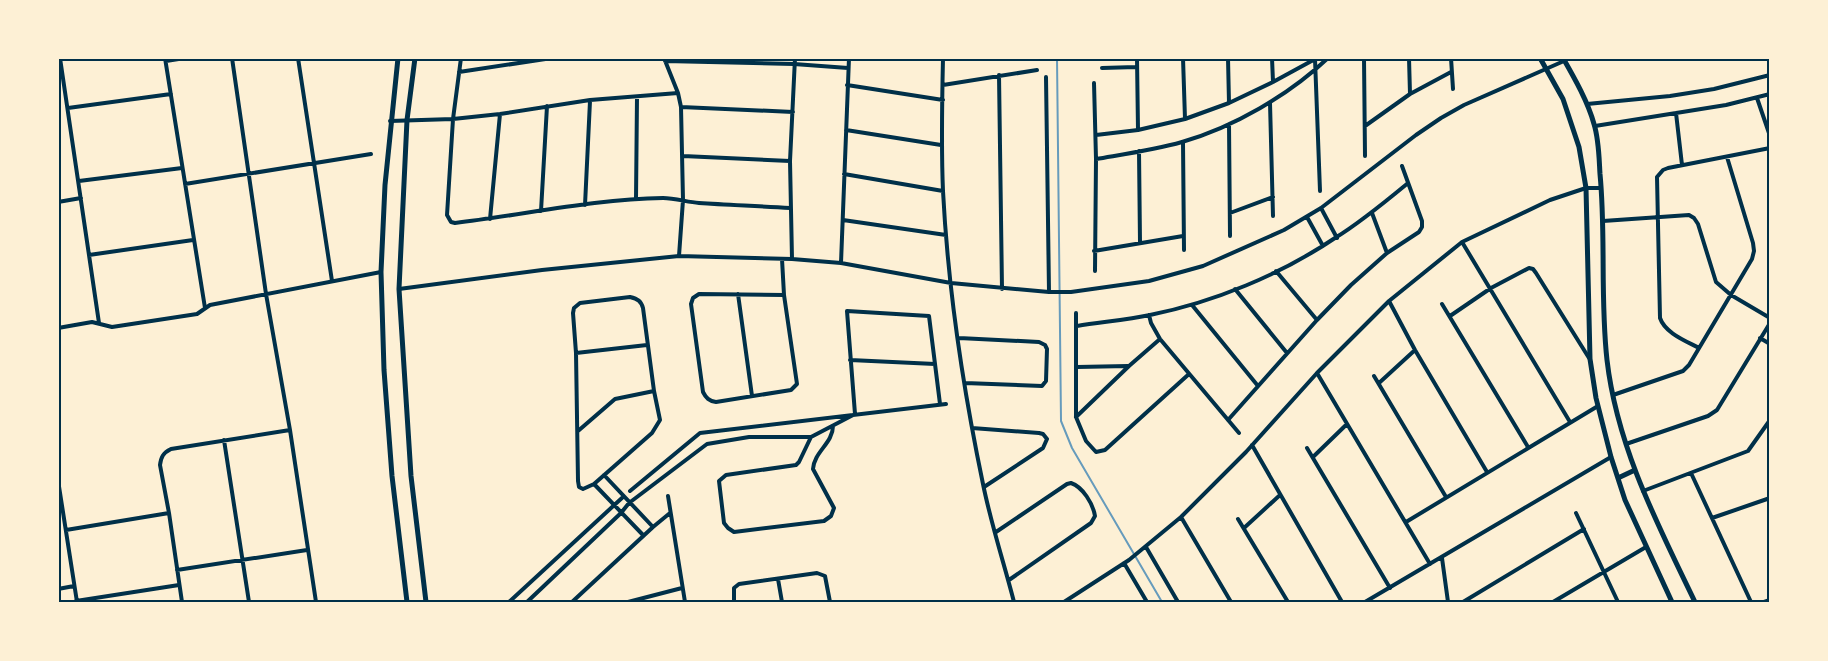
<svg xmlns="http://www.w3.org/2000/svg" width="1828" height="661" font-family="Figtree,sans-serif">
<style>
.lines{fill:none;stroke-linecap:round;stroke-linejoin:round}
.stream{stroke:#669bbc;stroke-width:2}
.minor{stroke:#003049;stroke-width:4}
.secondary{stroke:#003049;stroke-width:5}
.neatline{fill:none;stroke:#003049;stroke-width:2}
</style>
<rect width="100%" height="100%" fill="#fdf0d5"/>
<g class="lines">
<path class="stream" d="M1057,58L1061,421L1072,448L1162,602"/>
<path class="minor" d="M60,58L99,323
M165,58L205,308
M232,58L266,294L290,430L316,602
M298,58L332,281
M461,58L453,119L447,215L451,222L455,223C524,215 593,199 663,198C675,198 687,202 699,203C729,205 760,206 790,208
M664,58L678,93L681,107L683,200L679,256
M943,58C942,102 941,147 943,191C948,288 963,388 983,484C991,524 1004,563 1014,602
M1137,58L1138,130
M1183,58L1185,119
M1228,58L1229,103
M1272,58L1273,82
M1364,58L1365,156
M1409,58L1410,94
M1451,58L1453,89
M1315,59L1320,191
M166,61L185,58
M665,61L794,64L848,68
M1102,68L1136,67
M459,72L552,58
M999,75L1002,289
M1046,77L1049,292
M1094,83L1096,159L1095,271
M847,85L943,100
M943,85L1037,70
M1757,98L1770,136
M1270,103L1273,216
M1587,104L1670,96L1714,89L1770,75
M681,107L793,112
M68,108L171,94
M1676,113L1682,165
M390,121L453,119L500,114L590,100L678,93
M1229,124L1230,236
M1365,126L1410,94L1451,72
M1595,126L1726,105L1770,94
M846,130L941,145
M1096,135L1138,130L1185,119L1229,103L1273,82L1317,58
M1183,142L1184,250
M1139,151L1140,243
M683,156L790,161
M1096,159C1125,154 1154,150 1182,142C1234,127 1289,95 1328,58
M844,174L943,191
M79,181L182,168
M185,184L371,154
M636,199L637,97
M58,202L81,198
M585,205L590,101
M1321,208L1337,238
M541,211L547,106
M1230,213L1273,197
M1372,213L1387,253
M1307,217L1323,246
M490,219L500,114
M843,220L946,235
M1603,221L1689,215L1694,218L1698,224L1716,282L1731,295L1770,318
M1462,242L1570,422
M1094,251L1183,236
M89,255L193,240
M782,259L784,295L797,384L791,390L716,402C709,401 706,398 703,392L691,304L693,298L699,294L784,295
M792,259L790,161L795,58
M841,263L849,58
M1276,271L1317,320
M399,289L542,270L679,256L792,259L841,263L951,283L1049,292H1071L1149,281L1203,266L1284,230L1321,208L1416,135L1441,118L1464,105L1564,61
M1235,289L1287,353
M738,294L752,396
M630,297C638,299 641,301 643,308L654,391L660,420L652,433L594,484L583,489L579,487L578,481L576,353L573,313L574,308L580,303Z
M1389,301L1415,350L1487,472
M1442,304L1528,447
M1192,305L1258,386
M1076,313V417L1086,441L1096,452L1105,450L1189,374
M1149,315L1151,323L1160,339L1239,433
M1450,316L1491,288L1529,268L1533,269L1536,273L1589,358
M1077,326C1101,322 1126,320 1150,315C1214,302 1280,275 1335,238C1361,222 1385,202 1408,183
M58,328L92,322L112,327L197,314L210,305L381,272
M959,338L1039,342L1045,345L1047,349L1046,381L1042,386L965,383
M1760,338L1770,344
M1699,348C1686,341 1665,333 1660,318L1657,177L1663,170L1668,168L1770,148
M576,353L647,345
M850,360L935,364
M1077,367L1128,366
M1317,373L1430,564
M1374,376L1446,497
M1379,383L1415,350
M1613,395L1683,371L1689,365L1752,259L1754,251L1753,243L1727,157
M855,414L847,311L929,316L940,404
M1076,417L1129,366L1160,339
M1228,420L1317,320L1351,285L1387,253L1419,232L1422,227V221L1402,166
M972,428L1039,433L1043,434L1047,439L1043,448L984,487
M578,431L615,399L654,391
M811,437L799,462L796,465L726,475L719,481L724,523L728,528L734,532L824,521L831,516L834,508L813,469C814,452 833,443 833,426
M224,440L249,602
M1626,444L1708,416L1717,410L1770,323
M1252,445L1342,602
M1307,448L1390,588
M1313,457L1347,424
M1691,473L1751,602
M604,475L653,527
M58,480L77,602
M594,484L643,535
M630,491L700,433L946,404
M1643,491L1748,451L1770,420
M668,496L685,602
M1576,513L1618,602
M1181,517L1231,602
M1712,518L1770,498
M1238,519L1288,602
M1406,522L1598,406
M1244,528L1280,495
M66,530L169,513
M996,532L1067,484L1071,483C1083,487 1093,504 1095,516L1091,523L1009,580
M1146,547L1178,602
M1442,558L1448,602
M1124,563L1147,602
M177,570L307,550
M778,579L782,602
M58,589L74,586
M76,601L179,585
M182,602L169,513L160,465C161,457 163,453 171,449L290,430
M509,602L623,497
M527,602L621,513L629,503L707,444L749,437H811L855,414
M572,602L653,527L670,513
M628,602L682,588
M734,602V588L739,584L817,573L825,576L830,602
M1064,602L1129,560L1181,517L1246,452L1317,373L1389,301L1462,242L1550,200L1586,188H1601
M1365,602L1611,457
M1463,602L1584,529
M1553,602L1646,547
M1764,602L1770,600"/>
<path class="secondary" d="M398,58L385,185L381,272L384,370L392,476L407,602
M415,58L407,120L399,289L411,476L426,602
M1540,58L1563,99L1579,147L1586,188L1590,359L1596,398L1611,457L1625,500L1672,602
M1563,58C1575,79 1588,102 1594,124C1599,140 1599,158 1600,174C1606,236 1600,298 1607,360C1617,447 1658,525 1695,602
M1618,478L1635,470"/>
</g>
<rect width="1828" height="661" fill="none" stroke="#fdf0d5" stroke-width="120"/>
<rect x="60" y="60" width="1708" height="541" class="neatline"/>
</svg>
